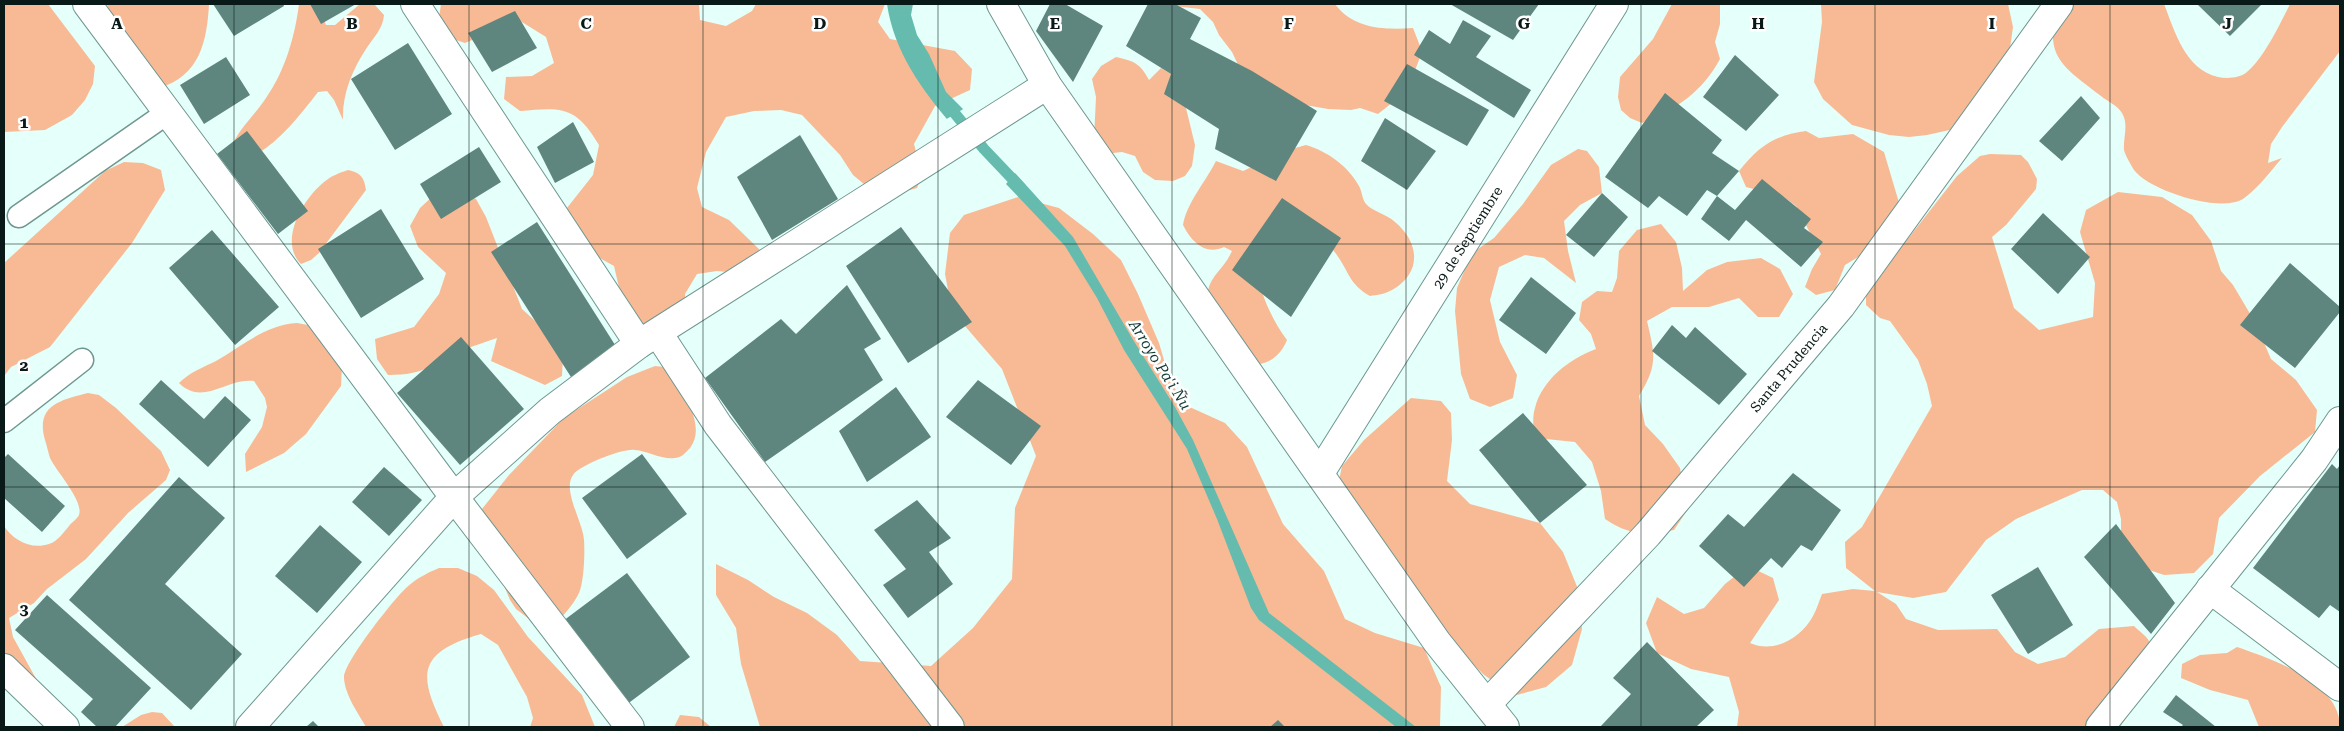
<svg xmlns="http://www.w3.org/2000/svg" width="2344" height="731" font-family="'Roboto Serif',serif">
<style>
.forest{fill:#f8ba95}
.water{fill:#65bcae}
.pier{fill:#e5fffa}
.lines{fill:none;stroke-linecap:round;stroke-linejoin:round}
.stream{stroke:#65bcae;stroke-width:11}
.building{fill:#5e857e}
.service-casing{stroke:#6f9790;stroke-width:25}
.minor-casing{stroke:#6f9790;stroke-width:30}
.secondary-casing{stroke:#6f9790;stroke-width:30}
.service{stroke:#fff;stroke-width:22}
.minor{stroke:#fff;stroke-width:28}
.secondary{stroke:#fff;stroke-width:28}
.grid{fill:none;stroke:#091917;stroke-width:1;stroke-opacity:0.55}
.labels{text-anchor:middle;stroke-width:5;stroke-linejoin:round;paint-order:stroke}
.street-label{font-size:14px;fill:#091917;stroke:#fff}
.water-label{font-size:15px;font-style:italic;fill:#103a34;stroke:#fff}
.grid-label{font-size:16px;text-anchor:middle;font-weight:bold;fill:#091917;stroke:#fff;stroke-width:5;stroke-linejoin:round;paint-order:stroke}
</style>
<rect width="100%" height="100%" fill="#e5fffa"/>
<path class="forest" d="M4,4H48L95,66L93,84L85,100L72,115L45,130L4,132Z
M107,4H209C207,41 200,76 159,88L110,17Z
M299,4H317L326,25H335L360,4H374L384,15C383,29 373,38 366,49C352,70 342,95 343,120L334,100L327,91L318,92C300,115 282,139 257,154L231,148C238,129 255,115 266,98C285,71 295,36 299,4Z
M441,4H699L700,20L726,26L752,11L756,4H885L878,22L890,39L955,51L972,69L970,90L935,106L914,144L922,175L917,188L896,194H876L853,175L840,155L802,115L781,110L754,111L726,117L706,152L697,188L702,207L729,220L762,252L750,274L717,271L697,274L685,294V328L656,346L621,296L614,266L587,251L563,213L593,175L599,145C576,106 562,107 520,111L504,99L506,77L532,76L554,63L546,37L509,14L491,32L465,43L444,36L439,18Z
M1157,4H1335C1353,29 1384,30 1413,28L1422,51C1412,82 1405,94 1378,114L1360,108L1351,110L1328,109L1288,102L1242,73L1232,52L1219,35L1213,22L1200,9Z
M1672,4H1720V24L1715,42L1720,59C1702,92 1677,109 1642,123L1630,118L1621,110L1618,97L1620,77L1653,39Z
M1821,4H2008L2013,27L2005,84L1963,127L1927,135L1909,137L1889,135L1852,125L1823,99L1814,82L1822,22Z
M2059,4H2164C2175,32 2185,69 2218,77C2227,79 2240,78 2247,72C2264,58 2280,24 2290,4H2340V51L2282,127L2271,144L2268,163L2282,158C2270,172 2258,188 2243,199C2220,213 2150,191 2134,170C2131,165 2125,155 2124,150C2123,137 2129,125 2122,113C2118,106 2107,101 2101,96C2062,66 2042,56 2059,4Z
M1116,57C1134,61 1140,63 1149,80L1161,68L1171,74L1186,108L1195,145L1192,166L1185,176L1173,181L1155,180L1143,172L1135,156L1122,152L1104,154L1094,139L1096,97L1092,79L1101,66Z
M1806,131L1819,138L1853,134L1884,152L1900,206L1863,254L1845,265L1835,290L1816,295L1805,287L1812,269L1821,254L1796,206L1784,197L1746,187L1739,171C1759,146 1775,135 1806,131Z
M1306,145C1327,151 1348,166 1359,186C1362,191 1362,199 1366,204C1373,212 1387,214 1395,222C1420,243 1422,273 1392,290C1385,294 1377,295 1370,296C1347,283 1349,269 1333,250L1256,268C1261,295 1271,318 1287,340C1282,353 1270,365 1255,364L1207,296C1210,274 1223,271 1232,251L1224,247C1205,256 1191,241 1183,225C1187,202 1205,183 1216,161L1243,171L1288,150Z
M1578,149L1587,151L1599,167L1602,193L1580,205L1564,221L1568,251L1576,283L1544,258L1525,255L1499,267L1490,300L1500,342L1517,375L1513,398L1490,407L1470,399L1461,374L1455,311L1457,288L1472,253L1494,238L1523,204L1551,165Z
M1990,154L2021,155L2028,162L2037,179L2036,189L2006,225L1992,237L2014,308L2039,330L2093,317L2095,283L2080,232L2086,210L2118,192L2162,197L2192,215L2211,241L2221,271L2233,285L2255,322L2271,359L2296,380L2317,410L2315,432L2260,476L2219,518L2213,554L2194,573L2164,575L2132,564L2121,550V519L2117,502L2103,490H2082L2016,519L1986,540L1946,592L1913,598L1877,592L1896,604L1906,619L1938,630L1997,629L2015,652L2038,664L2065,657L2099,629L2134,626C2139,631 2148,637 2150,643C2163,670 2135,706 2120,727H1737L1739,712L1729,677L1691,669L1657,653L1646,623L1657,597L1684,614L1704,608L1725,584L1748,566L1773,578L1779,600L1750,643C1774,654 1801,638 1813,616C1817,609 1819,601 1822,594L1853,589L1875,591L1846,568L1845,542L1862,527L1932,406L1927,384L1918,360L1890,321L1880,318L1866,305V295L1871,286L1957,176L1980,156Z
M124,162L143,163L161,170L165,190L132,243L50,347L11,367L4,376V263L105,171Z
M348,170C361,173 364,177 366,190L319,253L311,260L301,264C278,241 303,199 324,182C331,176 339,173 348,170Z
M456,192L476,199L486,217L522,309L554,338L563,356L562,376L545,385L491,361L497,338C486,342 475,345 464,350C431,364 427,375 388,375L377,359L375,339L414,327L439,294L446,273L418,247L410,226L420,208L435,194Z
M1018,197L1059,208L1093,234L1121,260L1138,294L1159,343L1169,377L1183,404L1225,423L1247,447L1283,524L1324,571L1345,619L1375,633L1424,648L1441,687L1440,727H760L741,664L736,628L716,595V564L748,580L774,597L807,613L837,635L860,661L931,666L973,628L1012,579L1015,508L1036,456L1002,369L952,311L945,274L950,233L964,215Z
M1661,224L1676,242L1682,268L1683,291L1707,270L1727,262L1761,258L1780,269L1793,294L1779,317H1758L1739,298L1709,307H1672L1647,321C1655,355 1658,365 1639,396L1645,425L1663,444L1680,468L1688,509L1674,530C1644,535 1631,536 1605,519L1601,491L1592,462L1575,442L1546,439L1533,436C1534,427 1532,416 1535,408C1542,380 1569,359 1596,349L1591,334L1579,320L1582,302L1597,291L1612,292L1617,278L1619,251L1637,230Z
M297,323L308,325L317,330L342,366L341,386L306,434L284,453L246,472L245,454L262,427L267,407L265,398L254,381C227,377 203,407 179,383C190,372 202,368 216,361C242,346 265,325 297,323Z
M655,366L665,367C680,386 708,425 690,448C685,453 683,457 675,458C662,460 648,451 635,450C623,448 580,465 573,475C562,490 583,522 584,540C585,552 584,582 579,593C574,604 564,614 557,623L533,622L516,609L510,600L485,541L481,519L482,509L509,475L564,418L627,377Z
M88,393L99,395L116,408L161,451L170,470L166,480L128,513L86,559L47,589L34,603L9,618L13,637L39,684L4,687V526C13,540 31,550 49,544C58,541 63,533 69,526C71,523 77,519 79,515C84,501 56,471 50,458C48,452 47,446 45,440C35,405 61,400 88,393Z
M1411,398L1441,401L1451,413L1452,440L1447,481L1470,504L1540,523L1563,552L1578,589L1582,629L1572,665L1546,687L1513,696L1483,674L1466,657L1337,490L1342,466L1364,440Z
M439,568H458L477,576L494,590L528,637L582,695L595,727H530L533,718L527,697L498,645L481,634C418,652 417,674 444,727H366C358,713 345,695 344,678C343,663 394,599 406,588C417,578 427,573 439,568Z
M2237,647C2272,659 2340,682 2340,727H2259L2248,700L2210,690L2181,678L2182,664L2200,655L2227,653Z
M152,712L162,713L175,727H122L141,715Z
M680,715L699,717L711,727H674Z"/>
<path class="water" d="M887,4H913L911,15L917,35L929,54L946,92L969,115L953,126C922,90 894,52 887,4Z
M1015,173L1073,237L1132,338L1175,407L1193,440L1269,613L1416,727H1396L1259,620L1251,608L1217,519L1187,449L1124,350L1097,298L1065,246L1006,184Z"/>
<path class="pier" d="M965,108L971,117L951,128L945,120Z"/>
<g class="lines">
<path class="stream" d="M952,110L984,149L1021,188"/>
</g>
<path class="building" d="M213,4H283L284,6L234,36Z
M310,4H356L321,24Z
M1050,4H1065L1103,26L1073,82L1036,31Z
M1148,4H1175L1201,18L1190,39L1252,71L1317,111L1276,181L1215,149L1219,129L1164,94L1171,74L1126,46Z
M1450,4H1539L1513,40Z
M2197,4H2262L2230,36Z
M515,11L537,48L492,72L468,33Z
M1463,20L1491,36L1476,57L1531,90L1514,118L1414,55L1429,30L1450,44Z
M408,43L452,114L395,150L351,79Z
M1735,55L1779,95L1746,131L1703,97Z
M226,57L250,95L204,124L180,85Z
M1407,64L1489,110L1467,146L1384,101Z
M1665,93L1722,140L1712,153L1739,171L1717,196L1707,190L1687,216L1659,196L1648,208L1605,177Z
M2081,96L2100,118L2062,161L2039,141Z
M1385,118L1436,151L1407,190L1361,161Z
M573,122L594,162L555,183L537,147Z
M247,131L308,211L278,234L217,154Z
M800,135L838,199L772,240L737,177Z
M479,147L501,182L441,219L420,184Z
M1762,179L1811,219L1804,228L1823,242L1801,267L1746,220L1729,241L1701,219L1717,196L1735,210Z
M1602,193L1628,217L1594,257L1566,235Z
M1282,198L1341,238L1291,317L1232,270Z
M381,209L424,279L361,318L318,249Z
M2043,213L2090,257L2058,294L2011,249Z
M537,222L617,348L571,377L491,252Z
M901,227L972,322L908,363L846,266Z
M212,230L279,307L235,345L169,268Z
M2290,263L2340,307V312L2295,368L2240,325Z
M1531,277L1576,313L1546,354L1499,320Z
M847,285L881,339L864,349L883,380L765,462L705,378L781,319L796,334Z
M1672,325L1686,338L1695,327L1747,374L1719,405L1652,351Z
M461,337L524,409L460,465L397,393Z
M161,380L204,419L225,396L251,420L208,467L139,404Z
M978,380L1041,426L1011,465L946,417Z
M896,387L931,437L867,482L839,431Z
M1523,413L1587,485L1540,523L1479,450Z
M8,454L65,506L42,532L4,498V458Z
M642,454L687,514L627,559L582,498Z
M2332,464L2337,469L2340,465V612L2330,605L2319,618L2253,568Z
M384,467L422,500L389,536L352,502Z
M1793,473L1841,510L1812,551L1801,545L1782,568L1771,558L1744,587L1699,546L1728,514L1744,527Z
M179,477L225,518L165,584L242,654L191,710L69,600Z
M917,500L951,538L929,552L953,584L908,618L883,585L906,569L874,530Z
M2116,524L2175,603L2151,634L2084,557Z
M320,525L362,562L317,613L275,576Z
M2038,567L2073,625L2028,654L1991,595Z
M627,573L690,657L626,705L563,621Z
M47,595L151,688L115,727H97L81,712L93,699L15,630Z
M1647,642L1714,710L1696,727H1600L1631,694L1613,678Z
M2176,695L2216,727H2181L2183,725L2163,712Z
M1278,720L1285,727H1270Z
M313,721L319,727H306Z"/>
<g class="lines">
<g class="service-casing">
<path id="service" d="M19,216L167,113
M4,421L82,360"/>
</g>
<g class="minor-casing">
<g id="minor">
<path d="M87,4L454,497L630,727"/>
<path d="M415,4L639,344"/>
<path d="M658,333L718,425L950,727"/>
<path id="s1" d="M1320,473L1614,4"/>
<path d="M2210,589L2340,687"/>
<path d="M4,668L65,727"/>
<path id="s2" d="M1487,704L1648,534L1841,306L2059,4"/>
<path d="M250,727L454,497L550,411L639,344L1047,85"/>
<path d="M2100,727L2314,460L2340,421"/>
</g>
</g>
<g class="secondary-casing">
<path id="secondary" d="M1001,4L1047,85L1437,642L1505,727"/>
</g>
<use href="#service" class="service"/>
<use href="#minor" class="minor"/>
<use href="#secondary" class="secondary"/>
</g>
<path class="grid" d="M234,4V727M469,4V727M703,4V727M938,4V727M1172,4V727M1406,4V727M1641,4V727M1875,4V727M2110,4V727M4,244H2340M4,487H2340"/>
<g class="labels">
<g class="street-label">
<text dy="5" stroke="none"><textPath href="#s1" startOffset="278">29 de Septiembre</textPath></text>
<text dy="5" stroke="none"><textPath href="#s2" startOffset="452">Santa Prudencia</textPath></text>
</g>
<g class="water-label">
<text transform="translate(1160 365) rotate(58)" y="5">Arroyo Pa'i Ñu</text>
</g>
</g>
<g class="grid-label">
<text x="117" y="29">A</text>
<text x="352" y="29">B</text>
<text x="586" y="29">C</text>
<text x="820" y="29">D</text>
<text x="1055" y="29">E</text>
<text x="1289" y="29">F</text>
<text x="1524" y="29">G</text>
<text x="1758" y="29">H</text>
<text x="1992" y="29">I</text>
<text x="2227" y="29">J</text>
<text x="24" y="128">1</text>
<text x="24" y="371">2</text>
<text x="24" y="615">3</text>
</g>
<rect width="2344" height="731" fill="none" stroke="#091917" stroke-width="10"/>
</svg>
